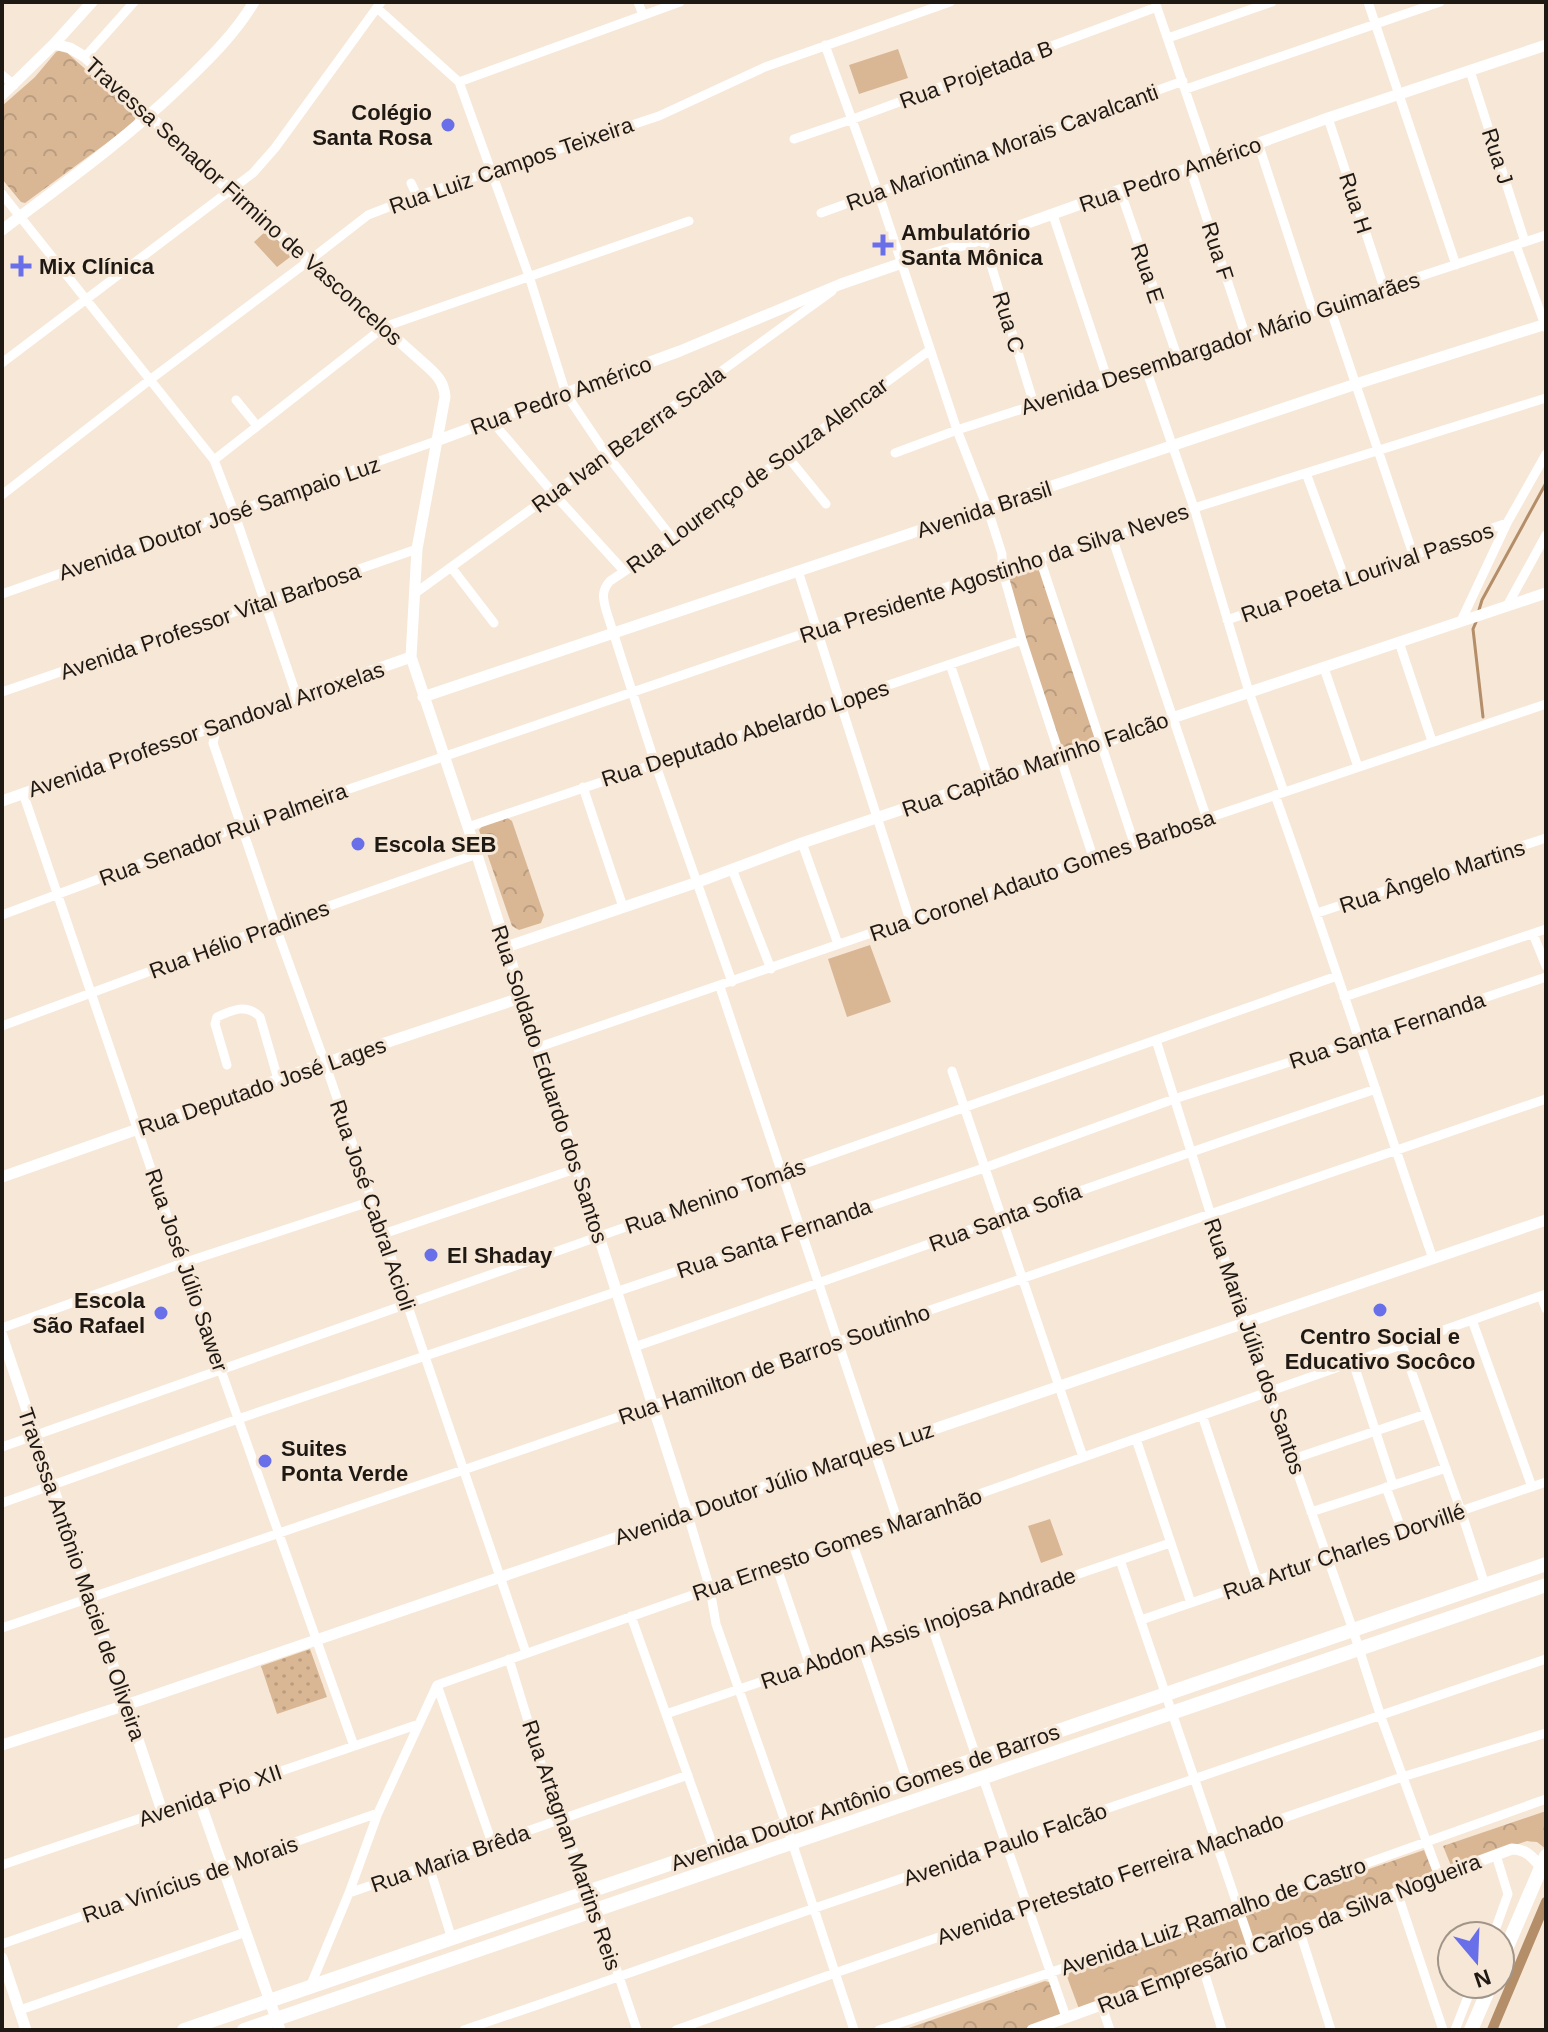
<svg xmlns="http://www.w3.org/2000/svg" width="1548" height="2032" font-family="Arial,sans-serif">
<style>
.grass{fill:url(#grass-dots)}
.forest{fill:url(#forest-crowns)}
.garden{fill:#d9b795}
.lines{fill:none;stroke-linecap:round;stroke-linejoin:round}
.stream{stroke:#b38e69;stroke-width:3}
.canal{stroke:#b38e69;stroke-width:10}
.minor{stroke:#fff;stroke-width:9}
.tertiary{stroke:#fff;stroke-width:11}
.secondary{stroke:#fff;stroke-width:14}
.poi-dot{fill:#686fe8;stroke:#f7e7d7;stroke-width:3}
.labels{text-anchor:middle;stroke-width:6;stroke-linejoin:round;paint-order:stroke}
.street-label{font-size:22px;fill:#1f1913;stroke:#f7e7d7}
.poi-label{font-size:22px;font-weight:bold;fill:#1f1913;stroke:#f7e7d7;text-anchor:start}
</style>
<defs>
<pattern id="grass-dots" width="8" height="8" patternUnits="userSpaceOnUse" patternTransform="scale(2)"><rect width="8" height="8" fill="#d9b795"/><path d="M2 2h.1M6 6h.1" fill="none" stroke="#ba9d80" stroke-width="1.8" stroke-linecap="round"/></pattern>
<pattern id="forest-crowns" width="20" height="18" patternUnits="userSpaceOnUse" patternTransform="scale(2)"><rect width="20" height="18" fill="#d9b795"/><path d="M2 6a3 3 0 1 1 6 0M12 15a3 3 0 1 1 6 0" fill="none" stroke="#ba9d80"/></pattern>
</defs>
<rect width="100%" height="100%" fill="#f7e7d7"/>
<path class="grass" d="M310,1649L327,1697L277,1714L261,1666Z"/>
<path class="forest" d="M60,50L65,51L136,114L134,123L25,203L21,202L2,179V106L35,77L56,52Z
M1040,559L1102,742L1061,758L1002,569Z
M506,817L512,821L544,915L541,923L519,930L512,926L479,830L484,824Z
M1546,1811V1849L1537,1842L1527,1841L1452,1868L1443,1846Z
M1424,1850L1434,1875L1079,2009L1066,1974Z
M1045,1981L1052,1983L1063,2015L1023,2030H903Z"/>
<path class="garden" d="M898,49L908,78L859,94L849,65Z
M268,229L294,254L277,267L254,242Z
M870,945L891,1002L847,1017L828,959Z
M1050,1519L1063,1555L1041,1563L1028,1526Z
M1116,1968L1123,1989L1080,2003L1073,1983Z"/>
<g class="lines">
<path class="stream" d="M1479,610L1482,600L1546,483
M1476,622L1473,629L1483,717"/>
<path class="canal" d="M1492,2030L1546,1902"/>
<path class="minor" d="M638,2L643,15
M1155,2L1209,160
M1368,2L1456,265
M377,8L459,82L529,276L566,394L607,455L673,539
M1168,38L1272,2
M825,45L878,192L957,430L987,507L1002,554V569L1022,640L1093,857
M85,57L134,2
M1470,71L1525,242
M2,75L14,85
M459,82L680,2
M1186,89L1440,2
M1328,118L1384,288
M794,139L853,119L1157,7
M1258,143L1313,311
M1190,168L1245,334
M411,183L417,196
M1120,190L1177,356
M2,194L214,460L234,512L297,697
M821,213L1183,81
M1053,215L1108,381
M983,239L1034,404
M1516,245L1546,328
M1329,305L1413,554
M2,363L253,173L275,148L381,2
M1146,369L1194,508L1249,692L1284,792
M236,400L257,426
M491,420L553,493L624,571
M895,453L957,430L1146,369L1177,356L1546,235
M787,456L826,504
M214,460L384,327L689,221
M1306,473L1345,579
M2,495L151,379L310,260L368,215L417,196L659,116L765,67L950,2
M1112,537L1207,819
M1040,559L1134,843
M451,567L494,623
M798,571L910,920
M2,594L436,441
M414,594L832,291
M1507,606L1546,535
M1227,620L1507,523
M1461,621L1507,523L1546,454
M1399,642L1432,741
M950,664L989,780
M1324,668L1358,767
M2,692L417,549
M221,724L216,730L213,743L275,925L325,1063L526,1653
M583,787L623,907
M23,793L183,1263L354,1746
M1275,795C1330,949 1380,1105 1433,1259
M468,827L1022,640
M802,843L838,944
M732,869L771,969
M1317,913L1546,838
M2,915L241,826L817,629L1002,569L1112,537L1194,508L1546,398
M1533,934L1546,966
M732,982L655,763L606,610C603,598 601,591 610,581L673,539L930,350
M720,987L898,1522
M1344,997L1546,929
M2,1026L275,925L477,854
M1156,1040L1245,1324L1353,1630L1381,1717L1439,1876
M539,1047L1134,843L1546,704
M227,1065L215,1024L217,1017C232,1010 247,1003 260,1017L278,1079
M952,1071L1083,1457
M383,1234L578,1168
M1541,1296L1546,1309
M1472,1320L1532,1487
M2,1328L183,1263L372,1201
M1402,1345L1461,1511L1485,1585
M634,1347C882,1262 1128,1172 1376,1089
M1353,1362L1393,1485
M1202,1415L1257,1580
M1136,1439L1191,1603
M2,1447L1337,976
M1293,1459L1426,1414
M1386,1487L1402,1531
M2,1503L238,1419L984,1168L1174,1099L1359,1040L1546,977
M687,1512L710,1589L716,1624L786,1824L854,2030
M1311,1512L1446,1468
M851,1539L886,1639
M1120,1560L1252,1948
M776,1565L810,1665
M631,1616L714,1849
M1141,1620L1546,1482
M931,1624L977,1759
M2,1628L1546,1099
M862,1647L908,1783
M509,1659L543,1770L561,1819L594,1903L637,2030
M437,1685L492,1843
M666,1714L1170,1543
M983,1778L1066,2017
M199,1799L419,1724
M2,1865L162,1811
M429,1866L452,1939
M1397,1892L1443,2030
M349,1893L688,1775
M1299,1929L1331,2030
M1493,1936L1508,1894L1496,1855
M2,1944L378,1813
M1203,1968L1222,2030
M310,1987L349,1893L378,1813L437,1685L1546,1294
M1101,2004L1110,2030
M20,2010L246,1932
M464,2030C580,1991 696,1949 812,1909C1056,1824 1302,1744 1546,1659
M676,2030L835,1973L1402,1777L1546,1733
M879,2030L1239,1909L1546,1799
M1455,2030L1473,1984"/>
<path class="tertiary" d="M54,44L70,48L85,57L231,191L428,367C438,376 444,383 445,397L417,549L411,657L468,827L687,1512
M2,95L54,44L92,2
M2,230C63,184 126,139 181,86C208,60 235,34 254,2
M436,441L680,351L841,284L902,263L983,239L1120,190L1190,168L1328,118L1546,45
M423,697L1356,384L1546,324
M2,801L411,657
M506,947L698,882L802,843L989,780L1061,758L1172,718L1546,593
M2,1177L325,1063L523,997
M2,1336L162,1811L199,1799L280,2030
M2,1745L126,1705L1546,1220
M2,1958L26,2030
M1032,2030L1203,1968L1439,1876L1512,1849C1526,1849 1532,1857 1541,1867"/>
<path class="secondary" d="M1500,1963L1546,1856
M184,2030L1546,1564
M244,2030L1546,1585
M1471,2030L1491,1984"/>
</g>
<g class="poi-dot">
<circle cx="448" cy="125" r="8"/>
<path d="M879 233h8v8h8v8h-8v8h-8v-8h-8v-8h8z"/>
<path d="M17 254h8v8h8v8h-8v8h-8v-8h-8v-8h8z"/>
<circle cx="358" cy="844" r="8"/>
<circle cx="431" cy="1255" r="8"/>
<circle cx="1380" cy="1310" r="8"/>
<circle cx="161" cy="1313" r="8"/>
<circle cx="265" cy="1461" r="8"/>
</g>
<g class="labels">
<g class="street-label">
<text transform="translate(976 74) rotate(-20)" y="8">Rua Projetada B</text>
<text transform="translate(1002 147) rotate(-20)" y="8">Rua Mariontina Morais Cavalcanti</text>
<text transform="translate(1498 156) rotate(72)" y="8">Rua J</text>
<text transform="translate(511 165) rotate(-19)" y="8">Rua Luiz Campos Teixeira</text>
<text transform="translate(1170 174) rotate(-19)" y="8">Rua Pedro Américo</text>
<text transform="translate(244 201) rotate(42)" y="8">Travessa Senador Firmino de Vasconcelos</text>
<text transform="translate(1356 203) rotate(72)" y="8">Rua H</text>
<text transform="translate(1218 251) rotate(72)" y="8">Rua F</text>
<text transform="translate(1148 273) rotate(71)" y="8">Rua E</text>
<text transform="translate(1009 322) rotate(73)" y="8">Rua C</text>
<text transform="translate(1220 343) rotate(-18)" y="8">Avenida Desembargador Mário Guimarães</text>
<text transform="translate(561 395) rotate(-20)" y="8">Rua Pedro Américo</text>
<text transform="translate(628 439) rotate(-36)" y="8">Rua Ivan Bezerra Scala</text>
<text transform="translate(757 475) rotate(-36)" y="8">Rua Lourenço de Souza Alencar</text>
<text transform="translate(984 509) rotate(-18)" y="8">Avenida Brasil</text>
<text transform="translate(219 518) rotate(-19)" y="8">Avenida Doutor José Sampaio Luz</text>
<text transform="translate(1367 572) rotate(-19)" y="8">Rua Poeta Lourival Passos</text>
<text transform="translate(994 573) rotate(-18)" y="8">Rua Presidente Agostinho da Silva Neves</text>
<text transform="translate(210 621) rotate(-19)" y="8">Avenida Professor Vital Barbosa</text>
<text transform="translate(206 729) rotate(-19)" y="8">Avenida Professor Sandoval Arroxelas</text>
<text transform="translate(745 733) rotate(-18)" y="8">Rua Deputado Abelardo Lopes</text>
<text transform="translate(1035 764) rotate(-19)" y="8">Rua Capitão Marinho Falcão</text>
<text transform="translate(223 834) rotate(-20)" y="8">Rua Senador Rui Palmeira</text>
<text transform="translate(1042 875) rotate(-19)" y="8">Rua Coronel Adauto Gomes Barbosa</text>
<text transform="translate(1432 876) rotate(-18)" y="8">Rua Ângelo Martins</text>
<text transform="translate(239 939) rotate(-20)" y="8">Rua Hélio Pradines</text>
<text transform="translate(1387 1030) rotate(-18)" y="8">Rua Santa Fernanda</text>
<text transform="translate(550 1084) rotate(72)" y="8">Rua Soldado Eduardo dos Santos</text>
<text transform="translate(262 1086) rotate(-19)" y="8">Rua Deputado José Lages</text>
<text transform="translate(715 1196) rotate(-19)" y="8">Rua Menino Tomás</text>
<text transform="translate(373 1205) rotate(71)" y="8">Rua José Cabral Acioli</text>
<text transform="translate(1005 1217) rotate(-20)" y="8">Rua Santa Sofia</text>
<text transform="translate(774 1238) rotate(-19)" y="8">Rua Santa Fernanda</text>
<text transform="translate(187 1270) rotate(71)" y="8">Rua José Júlio Sawer</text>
<text transform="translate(1255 1346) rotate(71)" y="8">Rua Maria Júlia dos Santos</text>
<text transform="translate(774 1364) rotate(-19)" y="8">Rua Hamilton de Barros Soutinho</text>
<text transform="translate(774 1483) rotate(-19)" y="8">Avenida Doutor Júlio Marques Luz</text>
<text transform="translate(837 1544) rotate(-19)" y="8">Rua Ernesto Gomes Maranhão</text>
<text transform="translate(1344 1551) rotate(-19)" y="8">Rua Artur Charles Dorvillé</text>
<text transform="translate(82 1574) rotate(71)" y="8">Travessa Antônio Maciel de Oliveira</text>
<text transform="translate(918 1628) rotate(-19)" y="8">Rua Abdon Assis Inojosa Andrade</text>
<text transform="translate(210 1795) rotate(-19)" y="8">Avenida Pio XII</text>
<text transform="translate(865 1797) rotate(-19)" y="8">Avenida Doutor Antônio Gomes de Barros</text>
<text transform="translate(1005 1844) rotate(-19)" y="8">Avenida Paulo Falcão</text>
<text transform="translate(572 1845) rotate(71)" y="8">Rua Artagnan Martins Reis</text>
<text transform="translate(450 1858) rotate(-19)" y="8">Rua Maria Brêda</text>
<text transform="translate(1110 1878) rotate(-19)" y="8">Avenida Pretestato Ferreira Machado</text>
<text transform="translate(190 1879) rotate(-19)" y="8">Rua Vinícius de Morais</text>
<text transform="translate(1213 1916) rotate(-19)" y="8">Avenida Luiz Ramalho de Castro</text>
<text transform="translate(1289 1933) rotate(-21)" y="8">Rua Empresário Carlos da Silva Nogueira</text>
</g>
<g class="poi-label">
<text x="432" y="120" text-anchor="end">Colégio<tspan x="432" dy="25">Santa Rosa</tspan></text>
<text x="901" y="240">Ambulatório<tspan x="901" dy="25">Santa Mônica</tspan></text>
<text x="39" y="274">Mix Clínica</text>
<text x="374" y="852">Escola SEB</text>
<text x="447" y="1263">El Shaday</text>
<text x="145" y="1308" text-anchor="end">Escola<tspan x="145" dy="25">São Rafael</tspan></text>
<text x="1380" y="1344" text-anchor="middle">Centro Social e<tspan x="1380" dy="25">Educativo Socôco</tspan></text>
<text x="281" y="1456">Suites<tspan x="281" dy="25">Ponta Verde</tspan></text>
</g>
</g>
<rect width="1548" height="2032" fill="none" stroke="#1f1913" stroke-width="8"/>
<g transform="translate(1476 1960) rotate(161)"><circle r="38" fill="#f7e7d7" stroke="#a19589" stroke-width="2"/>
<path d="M0-6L14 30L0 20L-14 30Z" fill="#686fe8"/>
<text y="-12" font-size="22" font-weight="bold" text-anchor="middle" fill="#1f1913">N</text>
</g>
</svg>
